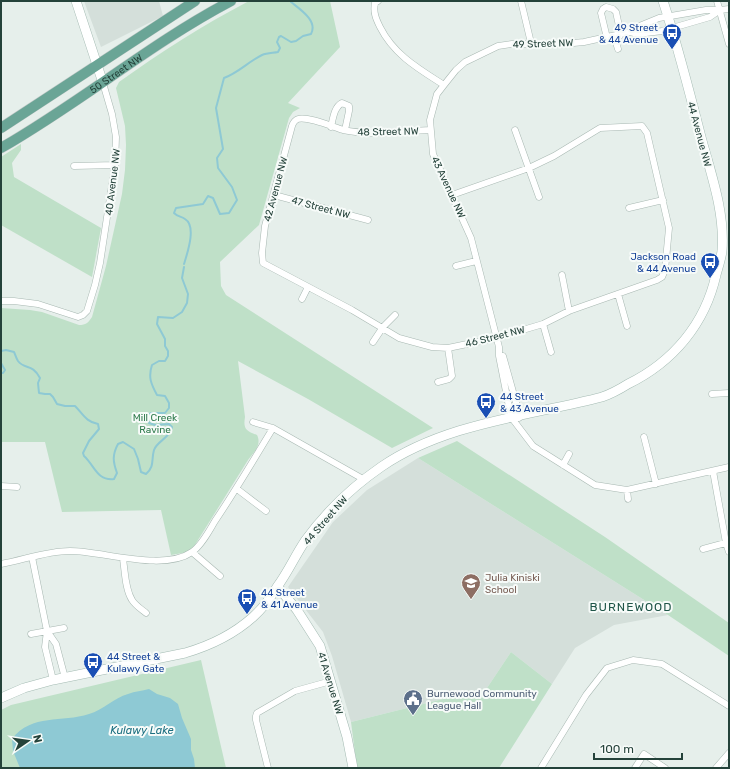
<svg xmlns="http://www.w3.org/2000/svg" width="730" height="769" font-family="Rubik,sans-serif">
<style>
.built{fill:#d4dfda}
.green{fill:#bfe0c8}
.water{fill:#8ec9d4}
.lines{fill:none;stroke-linecap:round;stroke-linejoin:round}
.stream{stroke:#8ec9d4;stroke-width:2}
.street-casing{stroke:#a8b8b2;stroke-width:7}
.secondary-casing{stroke:#a4bbb3;stroke-width:10}
.primary-casing{stroke:#c2cac8;stroke-width:11}
.street{stroke:#fff;stroke-width:6}
.secondary{stroke:#fff;stroke-width:9}
.primary{stroke:#6aa596;stroke-width:10}
.labels{text-anchor:middle;stroke-width:4;stroke-linejoin:round;paint-order:stroke}
.transit-label{font-size:10px;fill:#164399;stroke:#f7fbf9;text-anchor:start}
.street-label{font-size:10px;fill:#24423a;stroke:#f7fbf9}
.park-label{font-size:10px;fill:#2d7a4b;stroke:#f7fbf9}
.education-label{font-size:10px;fill:#785e54;stroke:#f7fbf9;text-anchor:start}
.service-label{font-size:10px;fill:#4e5e75;stroke:#f7fbf9;text-anchor:start}
.water-label{font-size:11px;font-style:italic;fill:#1c6f80;stroke:#f7fbf9}
.quarter-label{font-size:12px;letter-spacing:1px;fill:#1f5548;stroke:#f7fbf9}
</style>
<rect width="100%" height="100%" fill="#e6efeb"/>
<path class="built" d="M84,1H159L163,16L101,47Z
M418,458L668,615L614,625L575,648L552,684L511,652L487,688L351,722L332,656L323,632L288,587L333,522L367,490Z"/>
<path class="green" d="M249,1H330L340,47L288,103L300,108L293,112L289,118L259,225L220,262L221,286L226,295L433,428L392,448L308,399L238,361L245,417C243,429 246,431 257,435C262,445 254,452 248,460L193,548L188,552L171,555L161,510L62,512L45,442H1V308L30,310L42,312L79,325C86,325 88,323 92,317L106,266L122,194L125,170L126,145L125,126L116,88L119,82C161,52 203,25 249,1Z
M21,144V150L12,163L14,177L101,228L92,277L1,225V157Z
M457,441L605,537L729,623V656L668,615L418,458Z
M511,652L552,684L499,768H357L351,722L487,688Z
M201,660L226,768H1V710L11,705Z"/>
<path class="water" d="M149,689L157,694L170,698L178,704L182,718L191,739V750L194,759L195,768H20L13,751L12,739C32,713 62,723 89,714C103,710 114,698 128,694C135,691 142,691 149,689Z"/>
<g class="lines">
<path class="stream" d="M184,264C187,254 197,226 185,219C181,216 178,217 174,213L176,208L203,204L208,196L213,198L220,214L229,213L237,200L232,187L218,168L217,158L223,149L216,108L224,78C238,73 248,62 262,55C267,53 273,53 278,52L280,48L277,42L279,37L281,36L291,42L296,41L303,36L311,34C318,21 301,10 291,2
M1,351L6,350L14,352C15,354 16,358 18,361C25,370 32,363 40,378L38,383L39,393L45,394H50L53,397L57,404L65,406H75C83,414 86,422 98,424L99,429L89,441L83,453L84,456C95,466 97,481 114,479L117,473C113,462 112,455 118,444L123,442L134,449L138,459L141,472L146,474C155,466 151,460 154,450C157,441 170,438 172,427L169,424L155,425L149,423L147,416L151,413H165L169,408V403L165,396L157,395C151,384 148,377 152,365L159,361H165L168,356V351L165,346V339L157,324L158,317L173,318L182,312L187,303L188,294L182,278L184,267
M1,363L5,370L3,373H1"/>
<g class="street-casing">
<path id="street" d="M378,1L375,3C373,12 376,19 380,27C394,55 419,69 444,85L437,94L430,120L433,154L471,238L499,347V356L511,417L533,446L595,485L627,490L729,467
M521,1L531,43
M717,1L729,44
M630,32L638,34L662,31L710,17L720,10
M614,36L618,49
M607,38L601,13L603,9L606,7L613,9L616,12L621,35
M444,85L456,70L465,62L498,46L512,44H563L584,42L630,32L637,27L659,18L706,10H720L729,9
M331,127C333,119 334,107 342,103L349,106V111L345,130
M430,130C402,131 371,136 343,130C333,127 308,116 298,119C295,120 293,123 292,126L265,226L262,253L263,263L352,310L399,338L432,347L448,348L496,338L543,324L569,311L657,280L662,277L665,270L669,228L647,133L642,126L600,128L554,156L529,168L452,195
M515,130L539,197
M74,166L115,165
M274,195L368,220
M629,208L663,200
M456,266L476,261
M562,275L569,311
M618,294L627,326
M302,299L308,287
M1,301H14L38,304L78,317L83,315L87,311L95,285L100,263L115,165L116,137L112,114L103,83
M543,324L551,352
M373,342L383,327L395,315
M503,356L517,406L519,418
M438,382L449,379L452,376L448,348
M712,394L729,393
M253,422L273,428L363,479
M644,437L656,484
M563,465L569,454
M713,471L726,543L729,552
M1,486L17,487
M237,489L266,511
M627,490L628,499
M703,549L729,542
M192,552L220,576
M32,557L47,631L45,647L53,680
M123,559C125,571 125,589 132,600C135,605 141,609 146,613
M1,564C24,560 46,551 70,551C103,551 163,572 192,552C202,545 209,531 215,521C236,490 254,459 273,428
M47,631L56,644L65,678
M31,634L64,628
M268,768L256,720V716L257,713L295,691L331,681
M541,768L586,695L607,668L633,660L662,664L729,706
M635,768L644,754L665,768
M716,768L729,753"/>
</g>
<g class="secondary-casing">
<path id="secondary" d="M76,1L103,83
M278,587L297,610L320,646L347,737L353,768
M1,698L24,688L53,680L185,653C209,646 234,634 253,617C262,609 271,597 277,587C288,572 295,556 305,541C326,512 352,487 381,467C445,423 529,416 602,397C611,394 620,389 628,384C673,362 705,324 716,275C718,267 721,259 722,251C725,212 711,174 701,137C689,91 678,46 663,1"/>
</g>
<g class="primary-casing">
<g id="primary">
<path d="M1,128L195,1"/>
<path id="s1" d="M1,148C80,103 151,43 231,1"/>
</g>
</g>
<use href="#street" class="street"/>
<use href="#secondary" class="secondary"/>
<use href="#primary" class="primary"/>
</g>
<defs>
<g id="bus-pin" transform="scale(1)"><path d="M0 17L-7.5 6A9.5 9.5 0 1 1 7.5 6Z" fill="#1a4fb4" stroke="#f7fbf9"/><path d="M-5-6H5V4H4V6H2V4H-2V6H-4V4H-5ZM-3.5-4V0h7V-4ZM-3.5 1.2v1.5H-2V1.2ZM2 1.2v1.5H3.5V1.2Z" fill="#fff"/></g>
<g id="school-pin" transform="scale(1)"><path d="M0 17L-7.5 6A9.5 9.5 0 1 1 7.5 6Z" fill="#8d6e63" stroke="#f7fbf9"/><path d="M0-5L7-2L0 1L-7-2ZM-4 1L0 2.5L4 1V4Q0 6-4 4Z" fill="#fff"/></g>
<g id="civic-pin" transform="scale(1)"><path d="M0 17L-7.5 6A9.5 9.5 0 1 1 7.5 6Z" fill="#5c6f8a" stroke="#f7fbf9"/><path d="M-.6-6.5H3V-4.5H.6V-3L4-1V1h2V6H-6V1h2V-1L-.6-3ZM-1.2 2.5V6h2.4V2.5Z" fill="#fff"/></g>
</defs>
<g fill-rule="evenodd">
<use href="#bus-pin" x="672" y="33"/>
<use href="#bus-pin" x="710" y="262"/>
<use href="#bus-pin" x="486" y="402"/>
<use href="#school-pin" x="471" y="583"/>
<use href="#bus-pin" x="247" y="598"/>
<use href="#bus-pin" x="93" y="662"/>
<use href="#civic-pin" x="413" y="699"/>
</g>
<g class="labels">
<g class="transit-label">
<text x="658" y="31" text-anchor="end">49 Street<tspan x="658" dy="12">&amp; 44 Avenue</tspan></text>
<text x="696" y="260" text-anchor="end">Jackson Road<tspan x="696" dy="12">&amp; 44 Avenue</tspan></text>
<text x="500" y="400">44 Street<tspan x="500" dy="12">&amp; 43 Avenue</tspan></text>
<text x="261" y="596">44 Street<tspan x="261" dy="12">&amp; 41 Avenue</tspan></text>
<text x="107" y="660">44 Street &amp;<tspan x="107" dy="12">Kulawy Gate</tspan></text>
</g>
<g class="street-label">
<text transform="translate(543 43) rotate(-2)" y="4">49 Street NW</text>
<text dy="4" stroke="none"><textPath href="#s1" startOffset="137">50 Street NW</textPath></text>
<text transform="translate(388 131) rotate(-1)" y="4">48 Street NW</text>
<text transform="translate(700 134) rotate(75)" y="4">44 Avenue NW</text>
<text transform="translate(112 182) rotate(-83)" y="4">40 Avenue NW</text>
<text transform="translate(449 187) rotate(65)" y="4">43 Avenue NW</text>
<text transform="translate(275 189) rotate(-75)" y="4">42 Avenue NW</text>
<text transform="translate(321 207) rotate(15)" y="4">47 Street NW</text>
<text transform="translate(495 336) rotate(-14)" y="4">46 Street NW</text>
<text transform="translate(325 520) rotate(-49)" y="4">44 Street NW</text>
<text transform="translate(331 683) rotate(73)" y="4">41 Avenue NW</text>
</g>
<g class="park-label">
<text x="155" y="421">Mill Creek<tspan x="155" dy="12">Ravine</tspan></text>
</g>
<g class="education-label">
<text x="485" y="581">Julia Kiniski<tspan x="485" dy="12">School</tspan></text>
</g>
<g class="service-label">
<text x="427" y="697">Burnewood Community<tspan x="427" dy="12">League Hall</tspan></text>
</g>
<g class="water-label">
<text x="142" y="734">Kulawy Lake</text>
</g>
<g class="quarter-label">
<text x="631" y="611">BURNEWOOD</text>
</g>
</g>
<rect width="730" height="769" fill="none" stroke="#24423a" stroke-width="4"/>
<g transform="translate(28 741) rotate(77)" stroke="#f7fbf9" stroke-width="3" paint-order="stroke">
<path d="M0-3L7 15L0 10L-7 15Z" fill="#24423a"/>
<text y="-6" font-size="11" font-weight="bold" text-anchor="middle" fill="#24423a">N</text>
</g>
<path d="M594 753v6h88v-6" fill="none" stroke="#24423a" stroke-width="2"/>
<text x="600" y="753" font-size="12" fill="#24423a" stroke="#f7fbf9" stroke-width="3" paint-order="stroke">100 m</text>
</svg>
